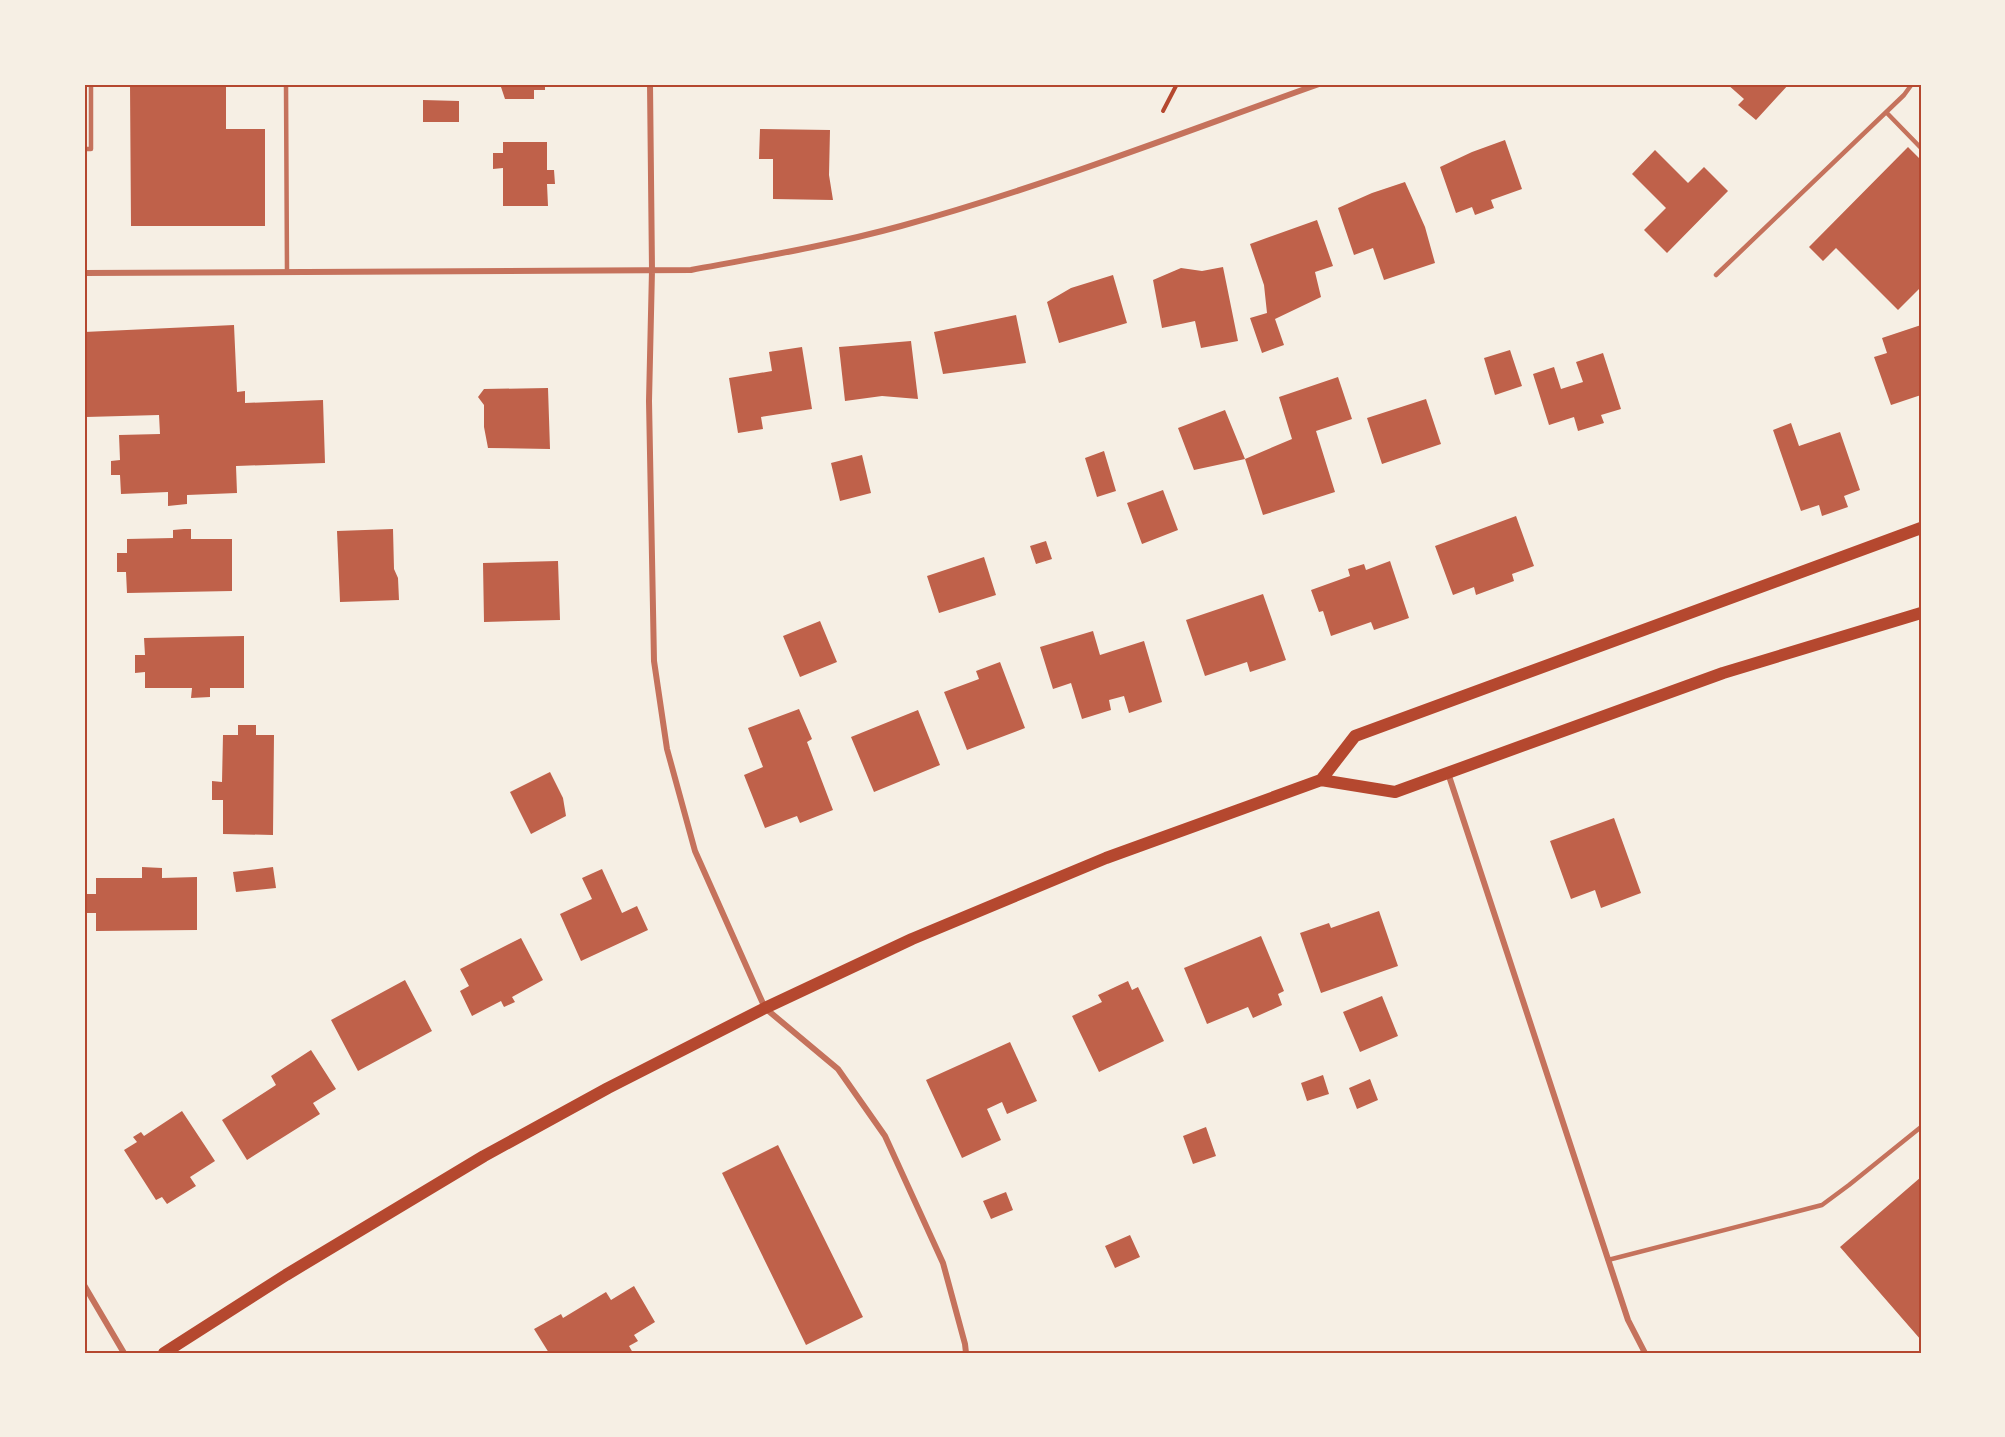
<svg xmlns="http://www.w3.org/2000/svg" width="2005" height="1437" font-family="Bitter,serif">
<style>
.building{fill:#bf614a}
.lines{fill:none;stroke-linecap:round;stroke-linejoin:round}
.path{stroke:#b5482f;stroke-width:4}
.service{stroke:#c5725c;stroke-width:4.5}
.minor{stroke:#c5725c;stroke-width:6}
.secondary{stroke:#b5482f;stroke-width:12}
.neatline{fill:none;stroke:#b5482f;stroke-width:2}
</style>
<rect width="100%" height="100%" fill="#f6efe4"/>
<path class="building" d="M130,84H226V129H265V226H131Z
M500,84H545V90H534V99H505Z
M1727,84H1789L1756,120L1738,105L1744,99Z
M423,100L459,101V122H423Z
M760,129L830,130L829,175L833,200L773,199V159H759Z
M1505,140L1522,189L1491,200L1494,208L1475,215L1472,207L1456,213L1440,167L1472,152Z
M503,142H547V170H554L555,184H547L548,206H503V168L493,169V153H503Z
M1908,147L1921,160V287L1898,310L1836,248L1823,261L1809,247Z
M1655,150L1688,183L1704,167L1728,191L1667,253L1644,230L1666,208L1632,174Z
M1405,182L1425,227L1435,263L1384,280L1373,248L1354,255L1338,208L1372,193Z
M1317,220L1333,266L1315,272L1321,297L1275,319L1284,345L1262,353L1250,318L1267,313L1264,285L1250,244Z
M1223,267L1238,341L1201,348L1195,321L1162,328L1153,280L1181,268L1202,271Z
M1113,275L1127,323L1059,343L1047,302L1071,288Z
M1016,315L1026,363L943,374L934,332Z
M234,325L237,392L245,391V403L323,400L325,463L236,466L237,493L187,495V504L168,506V492L121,494L120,475H111V461L120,460L119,435L160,434L159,415L86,417L84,332Z
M1921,325V395L1891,405L1874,357L1887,353L1882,338Z
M911,341L918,399L882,396L845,401L839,347Z
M802,347L812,409L761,417L763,429L738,433L729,378L772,371L769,352Z
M1510,350L1522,386L1495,395L1484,358Z
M1603,353L1621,409L1601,415L1604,423L1578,431L1574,417L1549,425L1533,374L1554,367L1561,389L1583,382L1576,362Z
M1338,377L1352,419L1316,431L1335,492L1263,515L1245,459L1292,439L1279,397Z
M548,388L550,449L488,448L484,427V405L478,397L484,389Z
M1426,399L1441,444L1382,464L1367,418Z
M1225,410L1245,459L1194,470L1178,428Z
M1791,423L1799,446L1840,432L1860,490L1844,496L1848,507L1822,516L1819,505L1801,511L1773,430Z
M1104,451L1116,491L1097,497L1085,458Z
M862,455L871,493L840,501L831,463Z
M1163,490L1178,530L1142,544L1127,503Z
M1516,516L1534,566L1512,574L1514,581L1476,595L1474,587L1453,595L1435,546Z
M184,529H191V539H232V591L127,593L126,572H117V553H127V539L173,538V530Z
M393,529L394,569L398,578L399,600L340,602L337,531Z
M1046,541L1052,559L1036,564L1030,546Z
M984,557L996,595L939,613L927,576Z
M558,561L560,620L484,622L483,563Z
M1390,561L1409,618L1374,630L1371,622L1331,636L1323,611L1319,612L1311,590L1350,576L1348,569L1364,564L1366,570Z
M1263,594L1286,660L1250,672L1247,662L1205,676L1186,620Z
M820,621L837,662L800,677L783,636Z
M1093,631L1100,655L1144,641L1162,702L1129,713L1124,696L1109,700L1111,710L1082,719L1071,683L1053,689L1040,647Z
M244,636V688H210V697L191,698L192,688H145V672L135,673V655H145L144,638Z
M1000,662L1025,728L967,750L944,692L979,679L976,671Z
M799,709L812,739L807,742L833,810L800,823L797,816L765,828L744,775L763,767L748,728Z
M918,710L940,765L874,792L851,737Z
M238,725H256V735H274L273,835L223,834V800H212V781L222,782L223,735H238Z
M550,772L563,798L566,816L531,834L510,792Z
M1614,818L1641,893L1601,908L1595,890L1571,899L1550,841Z
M142,867L162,868V878L197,877V930L96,931V913H86L85,894H96V878H142Z
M273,867L276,888L236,892L233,872Z
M602,869L622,913L637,906L648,930L581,961L560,914L592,899L582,878Z
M1379,911L1398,966L1321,993L1300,933L1329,923L1331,928Z
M1261,936L1284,991L1278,994L1282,1005L1253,1018L1248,1007L1207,1024L1184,968Z
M521,938L543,980L512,997L515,1002L504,1007L501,1001L472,1016L460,991L469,986L460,969Z
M405,980L432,1031L358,1071L331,1020Z
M1128,981L1132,990L1138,987L1164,1041L1099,1072L1072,1016L1102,1002L1098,995Z
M1382,996L1398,1036L1360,1052L1343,1012Z
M1010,1042L1037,1101L1007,1114L1002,1102L987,1109L1001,1140L962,1158L926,1080Z
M311,1050L336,1089L313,1103L320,1114L247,1160L222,1120L276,1085L271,1076Z
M1323,1075L1329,1094L1307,1101L1301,1083Z
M1370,1079L1378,1100L1357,1109L1349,1088Z
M182,1111L215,1161L190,1177L196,1186L167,1204L162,1197L156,1200L124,1150L137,1142L133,1137L141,1132L144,1136Z
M1206,1127L1216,1156L1193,1164L1183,1136Z
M778,1145L863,1317L806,1345L722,1173Z
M1921,1177V1340L1840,1247Z
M1006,1192L1013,1210L991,1219L983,1201Z
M1130,1235L1140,1257L1115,1268L1105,1246Z
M634,1286L655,1322L634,1335L638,1341L629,1346L633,1353H549L534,1329L561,1314L563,1318L606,1292L611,1300Z"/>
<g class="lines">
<path class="path" d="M1163,111L1177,84"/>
<path class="service" d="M286,84L287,272
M1886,112L1921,148
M84,149H91V84
M1716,275L1904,95L1912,84
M1608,1260L1822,1205L1849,1185L1921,1127"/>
<path class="minor" d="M650,84L652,270L649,401L654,661L667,749L695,851L765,1008L838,1069L885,1136L943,1263L965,1344L966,1353
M84,273L691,270C761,257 832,245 901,226C1043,187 1181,133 1319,84
M1448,773L1628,1320L1645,1353
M84,1285L124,1353"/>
<path class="secondary" d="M1321,780L1355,736L1921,528
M164,1353L286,1275L484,1156L608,1088L765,1008L912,939L1106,858L1321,780L1395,792L1723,673L1921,613"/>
</g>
<rect width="2005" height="1437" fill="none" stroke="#f6efe4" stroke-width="171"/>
<rect x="86" y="86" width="1834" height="1266" class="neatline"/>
</svg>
